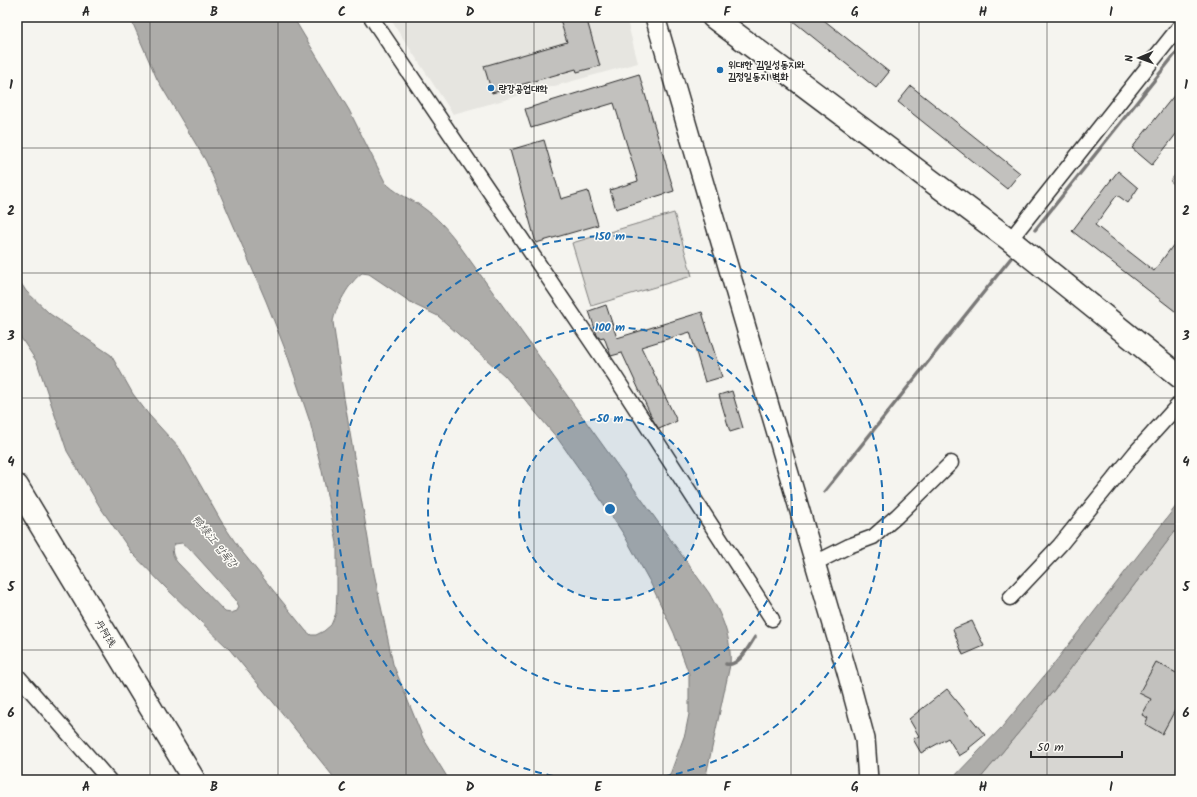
<svg xmlns="http://www.w3.org/2000/svg" width="1197" height="797" font-family="Kalam,'LXGW WenKai TC','Poor Story',sans-serif">
<style>
.built{fill:#e6e5e0}
.green{fill:#d7d6d2;stroke:#81807e}
.water{fill:#adaca9;stroke:#797877;fill-rule:evenodd}
.lines{fill:none;stroke-linecap:round;stroke-linejoin:round}
.stream{stroke:#797877;stroke-width:3.5}
.building{fill:#c2c1be;stroke:#2b2b2b}
.street-casing{stroke:#2b2b2b;stroke-width:17}
.secondary-casing{stroke:#2b2b2b;stroke-width:22}
.primary-casing{stroke:#2b2b2b;stroke-width:25}
.highway-casing{stroke:#2b2b2b;stroke-width:25}
.street{stroke:#fdfcf7;stroke-width:14}
.secondary{stroke:#fdfcf7;stroke-width:19}
.primary{stroke:#fdfcf7;stroke-width:22}
.highway{stroke:#fdfcf7;stroke-width:22}
.grid{fill:none;stroke:#2b2b2b;stroke-width:1;stroke-opacity:0.55}
.ring{fill:none;stroke:#1f6fb2;stroke-width:2;stroke-dasharray:7 5}
.poi-dot{fill:#1f6fb2;stroke:#fdfcf7;stroke-width:1.5}
.labels{text-anchor:middle;stroke-width:3;stroke-linejoin:round;paint-order:stroke}
.poi-label{font-size:10px;font-weight:bold;fill:#2b2b2b;stroke:#fdfcf7;text-anchor:start}
.street-label{font-size:10px;fill:#2b2b2b;stroke:#fdfcf7}
.water-label{font-size:11px;font-style:italic;fill:#585857;stroke:#fdfcf7}
.centre{fill:#1f6fb2;stroke:#fdfcf7;stroke-width:2}
.ring-label{font-size:12px;text-anchor:middle;font-weight:bold;fill:#1f6fb2;stroke:#fdfcf7;stroke-width:3;stroke-linejoin:round;paint-order:stroke}
.neatline{fill:none;stroke:#2b2b2b;stroke-width:1.5}
.grid-label{font-size:13px;text-anchor:middle;font-weight:bold;fill:#2b2b2b}
</style>
<rect width="100%" height="100%" fill="#f5f4ef"/>
<filter id="ink" filterUnits="userSpaceOnUse"><feTurbulence type="fractalNoise" baseFrequency=".025" numOctaves="2"/><feDisplacementMap in="SourceGraphic" scale="8" xChannelSelector="R" yChannelSelector="G"/><feConvolveMatrix kernelMatrix="1 2 1 2 8 2 1 2 1" color-interpolation-filters="sRGB"/></filter>
<g filter="url(#ink)">
<path class="built" d="M389,17H626L638,63L453,114Z"/>
<path class="green" d="M1180,169V189L1170,181Z
M674,213L692,276L591,306L572,243Z
M1180,525V780H979L1055,689Z"/>
<path class="water" d="M130,17H293L349,110L385,182C394,192 406,197 418,204C434,215 442,223 454,238L709,593C722,616 732,638 730,665L705,780H668L685,734L689,714V674L674,633L650,582L624,535L597,494L558,439L505,376L438,316L415,305L369,274L362,273C350,281 335,308 333,322L344,398L373,568L393,664L423,738L449,780H336L283,714L230,650L167,589L132,553L100,507L67,451L37,362L17,332V277L26,291L50,314L111,355L133,394L149,415L180,449L221,521L239,548L306,631L311,635H316L324,631L331,625L336,613L337,591V543L322,471L310,422L287,354L266,301L206,161L157,79ZM182,543L191,550L236,600L239,607L237,611L231,613L225,612L177,562C173,556 170,550 175,544Z
M1180,501V525L1055,689L979,780H951L1002,727L1049,670Z"/>
<g class="lines">
<path class="stream" d="M1035,230L1180,48
M824,492L1011,258
M726,664C739,667 749,646 755,637"/>
</g>
<path class="building" d="M559,17H586L600,66L577,72L576,69L492,93L484,66L567,42Z
M788,17H820L889,72L876,88Z
M639,74L674,191L616,209L610,190L638,181L614,103L531,128L525,109Z
M911,86L1020,173L1007,189L898,102Z
M1180,88V129L1152,165L1132,148Z
M544,140L561,199L588,191L598,225L536,243L510,150Z
M1118,171L1138,188L1128,203L1117,195L1095,225L1154,271L1180,236V315L1072,231Z
M606,305L617,338L702,312L722,377L705,382L690,332L641,347L677,421L659,429L653,420L622,353L611,356L604,337L599,338L597,335L589,311Z
M732,391L743,428L730,432L719,395Z
M972,621L984,646L963,655L953,629Z
M1156,662L1180,675V701L1162,734L1145,724L1148,718L1142,715L1151,699L1139,693Z
M947,689L985,735L969,748L970,749L959,756L948,738L921,753L913,739L919,736L909,719Z"/>
<g class="lines">
<g class="street-casing">
<path id="street" d="M371,17L614,375L772,619
M1010,240L1180,26
M815,563L849,546L873,537L897,516L951,463
M1010,598L1060,545L1135,453L1180,403
M17,675L109,780"/>
</g>
<g class="secondary-casing">
<path id="secondary" d="M655,17L847,672L865,739L868,780"/>
</g>
<g class="primary-casing">
<path id="primary" d="M713,17L1010,240L1180,377"/>
</g>
<g class="highway-casing">
<path id="highway" d="M17,486L194,780"/>
</g>
<use href="#street" class="street"/>
<use href="#secondary" class="secondary"/>
<use href="#primary" class="primary"/>
<use href="#highway" class="highway"/>
</g>
</g>
<path class="grid" d="M150,17V780M278,17V780M406,17V780M534,17V780M663,17V780M791,17V780M919,17V780M1047,17V780M17,148H1180M17,273H1180M17,398H1180M17,524H1180M17,650H1180"/>
<circle cx="610" cy="509" r="91" fill="#1f6fb2" fill-opacity=".12"/>
<g class="ring">
<circle cx="610" cy="509" r="91"/>
<circle cx="610" cy="509" r="182"/>
<path d="M577 780A273 273 0 1 1 643 780"/>
</g>
<g class="poi-dot">
<circle cx="720" cy="70" r="4"/>
<circle cx="491" cy="88" r="4"/>
</g>
<g class="labels">
<g class="poi-label">
<text x="728" y="68">위대한 김일성동지와<tspan x="728" dy="12">김정일동지 벽화</tspan></text>
<text x="499" y="92">량강공업대학</text>
</g>
<g class="street-label">
<text transform="translate(106 633) rotate(59)" y="4">丹阿线</text>
</g>
<g class="water-label">
<text transform="translate(215 541) rotate(50)" y="4">鸭绿江 압록강</text>
</g>
</g>
<circle cx="610" cy="509" r="6" class="centre"/>
<g class="ring-label">
<text x="610" y="240">150 m</text>
<text x="610" y="331">100 m</text>
<text x="610" y="422">50 m</text>
</g>
<rect width="1197" height="797" fill="none" stroke="#fdfcf7" stroke-width="44"/>
<g transform="translate(1139 58) rotate(268)" stroke="#fdfcf7" stroke-width="3" paint-order="stroke">
<path d="M0-3L7 15L0 10L-7 15Z" fill="#2b2b2b"/>
<text y="-6" font-size="11" font-weight="bold" text-anchor="middle" fill="#2b2b2b">N</text>
</g>
<path d="M1031 751v6h91v-6" fill="none" stroke="#2b2b2b" stroke-width="2"/>
<text x="1037" y="751" font-size="12" fill="#2b2b2b" stroke="#fdfcf7" stroke-width="3" paint-order="stroke">50 m</text>
<rect x="22" y="22" width="1153" height="753" class="neatline"/>
<g class="grid-label">
<text x="86" y="16">A</text>
<text x="214" y="16">B</text>
<text x="342" y="16">C</text>
<text x="470" y="16">D</text>
<text x="598" y="16">E</text>
<text x="727" y="16">F</text>
<text x="855" y="16">G</text>
<text x="983" y="16">H</text>
<text x="1111" y="16">I</text>
<text x="11" y="89">1</text>
<text x="1186" y="89">1</text>
<text x="11" y="215">2</text>
<text x="1186" y="215">2</text>
<text x="11" y="340">3</text>
<text x="1186" y="340">3</text>
<text x="11" y="466">4</text>
<text x="1186" y="466">4</text>
<text x="11" y="591">5</text>
<text x="1186" y="591">5</text>
<text x="11" y="717">6</text>
<text x="1186" y="717">6</text>
<text x="86" y="791">A</text>
<text x="214" y="791">B</text>
<text x="342" y="791">C</text>
<text x="470" y="791">D</text>
<text x="598" y="791">E</text>
<text x="727" y="791">F</text>
<text x="855" y="791">G</text>
<text x="983" y="791">H</text>
<text x="1111" y="791">I</text>
</g>
</svg>
